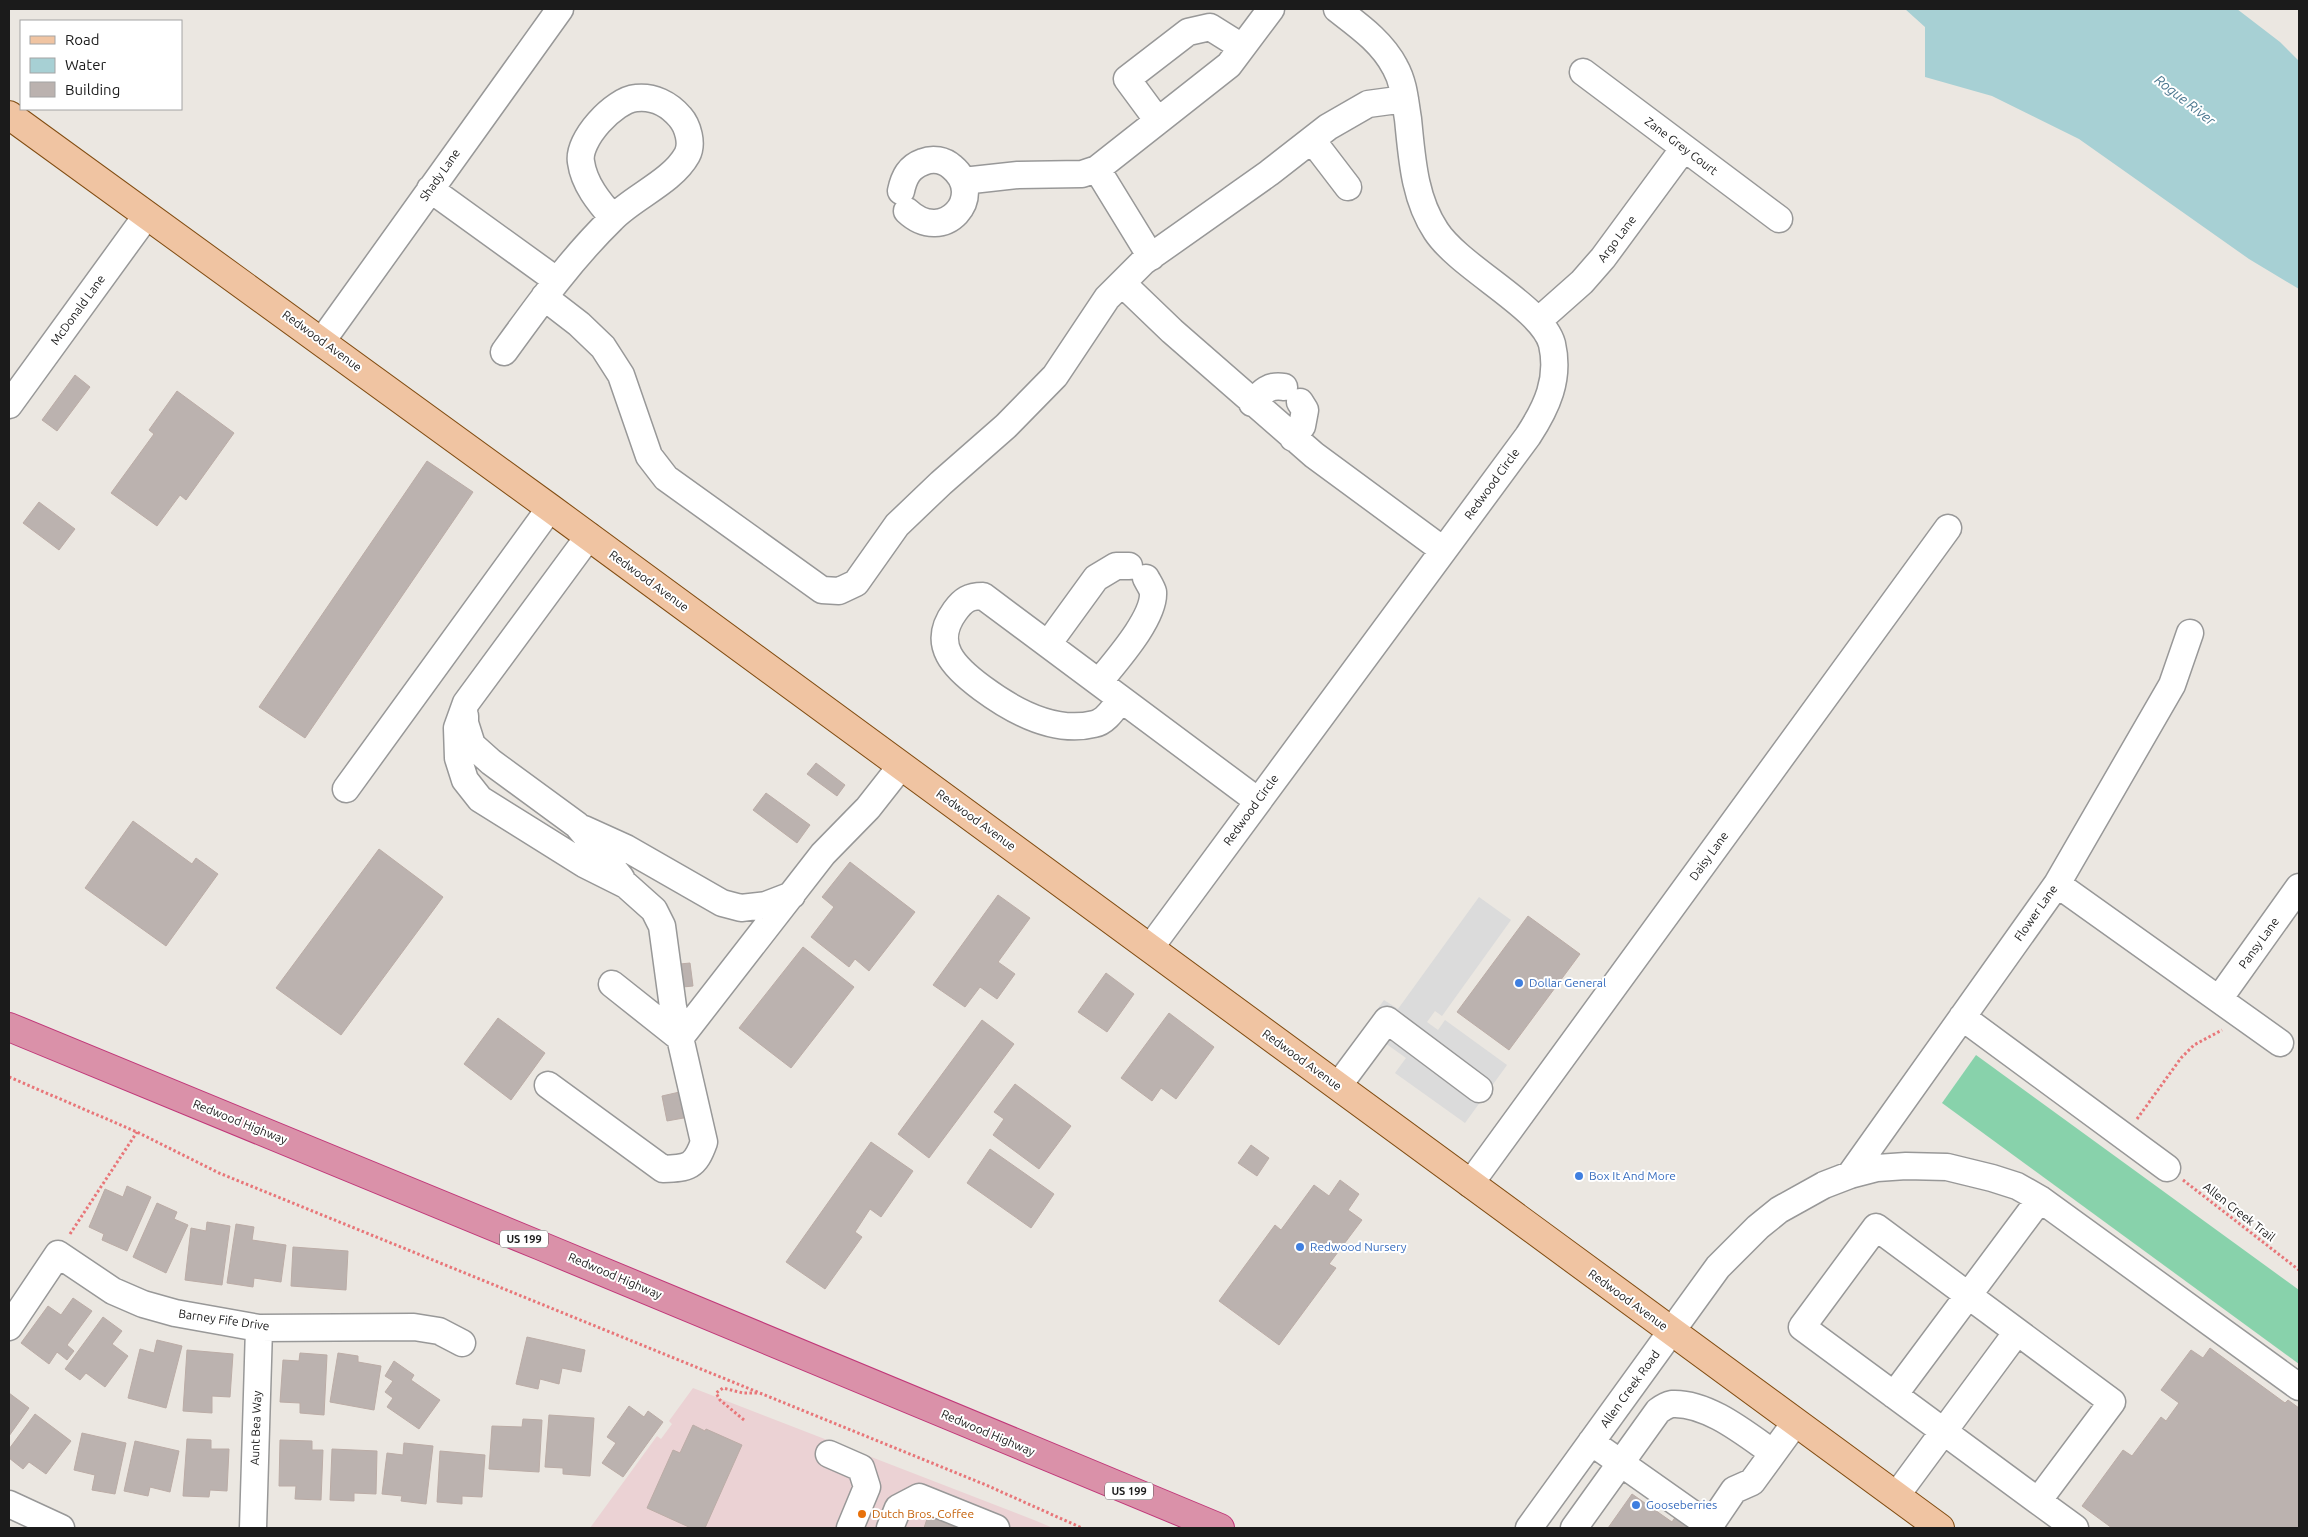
<svg xmlns="http://www.w3.org/2000/svg" width="2308" height="1537" font-family="Ubuntu,sans-serif">
<style>
.commercial{fill:#ebd2d4}
.pitch{fill:#88d2ab}
.parking{fill:#dbdbdb}
.water{fill:#a7d0d4}
.building{fill:#bbb2af;stroke:#bbaca6}
.lines{fill:none;stroke-linecap:round;stroke-linejoin:round}
.minor-casing{stroke:#989898;stroke-width:29}
.major-casing{stroke:#814c11;stroke-width:30}
.highway-casing{stroke:#c03879;stroke-width:30}
.path{stroke:#e87679;stroke-width:3;stroke-dasharray:2.5 2.5;stroke-linecap:butt}
.minor{stroke:#fff;stroke-width:26}
.major{stroke:#f0c4a2;stroke-width:28}
.highway{stroke:#da91a9;stroke-width:28}
.shop-dot{fill:#3f7fe0;stroke:#fff;stroke-width:2}
.food-dot{fill:#e8710a;stroke:#fff;stroke-width:2}
.labels{text-anchor:middle;stroke-width:4;stroke-linejoin:round;paint-order:stroke}
.shield{fill:#fff;stroke:#5f5f5f;stroke-width:1}
.shield-label{font-size:11px;font-weight:bold;fill:#1b1b1b}
.street-label{font-size:12px;fill:#1b1b1b;stroke:#fff}
.shop-label{font-size:12px;fill:#366cbe;stroke:#fff;text-anchor:start}
.food-label{font-size:12px;fill:#c56008;stroke:#fff;text-anchor:start}
.water-label{font-size:14px;font-style:italic;fill:#4d7890;stroke:#fff}
</style>
<rect width="100%" height="100%" fill="#ebe7e1"/>
<path class="commercial" d="M693,1388L1034,1520L1053,1528H590L657,1436L661,1439L672,1424L669,1421Z"/>
<path class="pitch" d="M1976,1055L2299,1290V1364L1942,1103Z"/>
<path class="parking" d="M1479,897L1511,920L1442,1016L1435,1011L1427,1022L1438,1030L1445,1020L1507,1065L1465,1123L1395,1073L1406,1058L1364,1028L1384,1000L1398,1009Z"/>
<path class="water" d="M1905,9H2237L2280,42L2299,61V289L2249,259L2079,139L1992,96L1925,77V27Z"/>
<path class="building" d="M75,375L90,387L57,431L42,420Z
M177,391L234,433L186,500L180,495L157,526L111,493L154,434L149,430Z
M427,461L473,492L305,738L259,707Z
M39,502L75,529L59,550L23,523Z
M816,763L845,785L837,796L807,774Z
M766,793L810,825L797,843L753,810Z
M133,821L192,864L196,858L218,874L166,946L85,888Z
M379,849L443,897L341,1035L276,988Z
M850,862L915,912L869,971L855,959L849,967L811,937L834,907L822,897Z
M998,895L1030,918L998,962L1015,974L997,999L980,987L965,1007L933,985Z
M1528,916L1580,954L1509,1050L1457,1012Z
M803,947L854,987L791,1068L739,1028Z
M690,963L693,986L683,987L680,964Z
M1106,973L1134,994L1107,1032L1078,1012Z
M1169,1013L1214,1047L1176,1099L1161,1088L1152,1101L1121,1078Z
M498,1018L545,1053L511,1100L464,1064Z
M982,1020L1014,1044L929,1158L898,1134Z
M1015,1084L1071,1126L1039,1169L993,1135L1004,1119L994,1112Z
M684,1091L689,1117L667,1121L662,1096Z
M871,1142L913,1171L881,1217L870,1209L855,1232L862,1237L825,1289L786,1262Z
M1251,1145L1269,1158L1257,1176L1238,1163Z
M990,1149L1054,1194L1031,1228L967,1183Z
M1340,1180L1359,1194L1348,1210L1362,1220L1329,1264L1336,1268L1279,1345L1219,1301L1275,1225L1281,1230L1314,1185L1329,1196Z
M127,1186L151,1197L127,1251L102,1240L104,1234L89,1227L105,1189L123,1197Z
M157,1203L177,1212L174,1219L188,1225L166,1273L133,1257Z
M207,1222L230,1226L222,1285L185,1280L191,1228L206,1231Z
M236,1224L254,1227L252,1240L286,1245L281,1282L254,1278L253,1287L227,1283Z
M293,1247L348,1251L346,1290L291,1286Z
M73,1298L92,1311L67,1345L74,1351L67,1360L57,1352L49,1364L21,1343L48,1306L61,1315Z
M103,1317L122,1331L112,1344L128,1356L105,1387L86,1373L80,1380L65,1369Z
M527,1337L585,1350L581,1372L562,1368L559,1384L540,1379L538,1389L516,1384Z
M157,1340L182,1346L166,1408L128,1398L140,1349L154,1353Z
M2210,1348L2285,1403L2288,1400L2299,1408V1528H2112L2082,1506L2123,1450L2132,1456L2161,1417L2166,1421L2179,1403L2161,1390L2191,1350L2203,1358Z
M187,1350L233,1354L230,1397L212,1396V1413L183,1411Z
M300,1353L327,1355L324,1415L300,1413V1403L280,1402L283,1360L299,1361Z
M338,1353L358,1356V1362L381,1366L374,1410L330,1402Z
M394,1361L414,1375L411,1380L440,1400L419,1429L387,1407L393,1398L385,1392L393,1381L385,1376Z
M9,1393L29,1408L9,1436Z
M629,1406L644,1417L648,1411L663,1422L623,1477L602,1463L616,1443L607,1437Z
M35,1414L71,1441L46,1474L29,1462L23,1469L9,1458V1449Z
M549,1415L594,1418L590,1476L563,1474V1468L545,1467Z
M523,1419L542,1420L539,1472L489,1469L492,1426L522,1427Z
M693,1425L705,1431L706,1429L742,1445L705,1528H691L647,1508L673,1450L680,1453Z
M82,1433L126,1443L115,1494L92,1490L95,1475L74,1470Z
M187,1439L211,1440V1449H229L227,1491L210,1490L209,1497L183,1496Z
M280,1440L312,1441V1450H323L321,1500L295,1499L296,1486H279Z
M135,1441L179,1451L170,1492L150,1487L148,1496L124,1491Z
M404,1443L433,1446L426,1504L401,1501L402,1496L382,1494L387,1453L403,1455Z
M332,1449L377,1451L376,1494L354,1493V1501L330,1500Z
M440,1451L485,1455L482,1497L462,1496V1504L437,1502Z
M1632,1494L1672,1522L1676,1516L1693,1528H1608Z
M928,1516L957,1528H924Z"/>
<g class="lines">
<g class="minor-casing">
<path id="minor" d="M1583,72L1779,219
M1158,121L1127,79L1188,32L1210,27L1242,47
M1312,140L1348,187
M1097,169L1151,257
M963,181L1018,175L1082,174L1097,169L1229,65L1271,9
M430,189L556,280
M901,191C904,177 909,167 923,162C933,158 944,160 952,167C987,196 944,246 907,211
M1122,283L1172,331L1314,455L1443,550
M544,297L579,324L603,347L621,375L649,456L666,478L822,590L839,591L856,583L897,525L941,483L1006,426L1055,376L1107,298L1143,262L1269,173L1328,127L1368,104L1405,99
M1538,321L1582,282L1603,258L1684,148
M322,341L560,9
M504,352C538,305 571,259 612,219C633,197 672,182 687,155C693,144 688,126 680,117C669,104 653,96 636,98C614,100 577,140 581,162C584,184 599,202 613,218
M1252,403C1262,392 1269,384 1284,387
M9,405L147,215
M1293,438L1302,426L1305,410L1300,402
M1048,644L1096,578L1116,566H1129
M1099,682C1115,662 1155,618 1153,592C1152,588 1148,582 1146,578
M1121,699C1114,708 1106,722 1094,724C1054,734 1013,711 982,688C955,668 930,645 955,611C963,600 969,596 983,596L1258,801
M465,716V723L472,745L491,762L577,825L621,878
M346,789L550,508
M584,829L626,848L722,903L741,908L766,905L792,895
M2057,884L2280,1043
M1150,948L1528,436C1547,407 1560,379 1552,344C1542,307 1460,268 1436,231C1414,198 1412,158 1408,119C1405,101 1404,83 1395,67C1382,42 1359,26 1337,9
M612,984L680,1038
M2219,999L2299,887
M1962,1017L2167,1168
M680,1038L823,854L868,808L901,766
M548,1085L663,1169C689,1168 695,1167 704,1142L673,1007L662,926L654,910L626,885L584,864L480,799L465,780L458,758L457,728L466,703L589,536
M1338,1086L1387,1020L1479,1089
M1850,1175L2057,884L2172,685L2190,633
M1470,1184L1948,528
M1876,1227L2112,1402L2038,1501L1802,1327Z
M9,1327L58,1254L113,1291L143,1304L175,1313L259,1328L414,1327L439,1331L462,1343
M1894,1395L2040,1199
M1591,1442L1703,1521H1713L1734,1490L1752,1482L1795,1423
M829,1454L861,1468L867,1487L850,1528
M1896,1496L2017,1332
M2038,1501L2075,1528
M9,1504L61,1528
M253,1528L259,1328
M890,1528L898,1508L919,1497L996,1528
M1529,1528L1718,1267L1758,1227L1779,1210L1824,1185L1850,1175L1877,1168L1906,1166L1947,1167L1992,1178L2017,1186L2040,1199L2299,1387
M1574,1528L1658,1411C1662,1408 1667,1405 1672,1404C1707,1402 1746,1434 1773,1453"/>
</g>
<g class="major-casing">
<path id="major" d="M9,115L550,508L1940,1528"/>
</g>
<g class="highway-casing">
<path id="highway" d="M9,1027L541,1246L1220,1528"/>
</g>
<path class="path" d="M9,1077L137,1132L219,1173L986,1485L1082,1528
M2137,1119L2181,1058L2194,1045L2222,1030
M2183,1180L2299,1270
M70,1234L137,1132
M744,1420L720,1400L716,1393L723,1388L743,1393H757"/>
<use href="#minor" class="minor"/>
<use href="#major" class="major"/>
<use href="#highway" class="highway"/>
</g>
<g class="shop-dot">
<circle cx="1519" cy="983" r="5"/>
<circle cx="1579" cy="1176" r="5"/>
<circle cx="1300" cy="1247" r="5"/>
<circle cx="1636" cy="1505" r="5"/>
</g>
<circle class="food-dot" cx="862" cy="1514" r="5"/>
<g class="labels">
<g class="shield">
<rect x="500" y="1230.5" width="48" height="17" rx="4"/>
<rect x="1105" y="1482.5" width="48" height="17" rx="4"/>
</g>
<g class="shield-label">
<text x="524" y="1243">US 199</text>
<text x="1129" y="1495">US 199</text>
</g>
<g class="street-label">
<text transform="translate(1681 146) rotate(37)" y="4">Zane Grey Court</text>
<text transform="translate(440 175) rotate(-55)" y="4">Shady Lane</text>
<text transform="translate(1617 239) rotate(-53)" y="4">Argo Lane</text>
<text transform="translate(78 310) rotate(-54)" y="4">McDonald Lane</text>
<text transform="translate(322 341) rotate(36)" y="4">Redwood Avenue</text>
<text transform="translate(1492 484) rotate(-54)" y="4">Redwood Circle</text>
<text transform="translate(649 581) rotate(36)" y="4">Redwood Avenue</text>
<text transform="translate(1251 810) rotate(-54)" y="4">Redwood Circle</text>
<text transform="translate(976 820) rotate(36)" y="4">Redwood Avenue</text>
<text transform="translate(1709 856) rotate(-54)" y="4">Daisy Lane</text>
<text transform="translate(2036 913) rotate(-55)" y="4">Flower Lane</text>
<text transform="translate(2259 943) rotate(-54)" y="4">Pansy Lane</text>
<text transform="translate(1302 1060) rotate(36)" y="4">Redwood Avenue</text>
<text transform="translate(240 1122) rotate(22)" y="4">Redwood Highway</text>
<text transform="translate(2239 1212) rotate(38)" y="4">Allen Creek Trail</text>
<text transform="translate(615 1276) rotate(23)" y="4">Redwood Highway</text>
<text transform="translate(1628 1300) rotate(36)" y="4">Redwood Avenue</text>
<text transform="translate(224 1320) rotate(8)" y="4">Barney Fife Drive</text>
<text transform="translate(1630 1389) rotate(-54)" y="4">Allen Creek Road</text>
<text transform="translate(256 1428) rotate(-88)" y="4">Aunt Bea Way</text>
<text transform="translate(988 1433) rotate(23)" y="4">Redwood Highway</text>
</g>
<g class="shop-label">
<text x="1529" y="987">Dollar General</text>
<text x="1589" y="1180">Box It And More</text>
<text x="1310" y="1251">Redwood Nursery</text>
<text x="1646" y="1509">Gooseberries</text>
</g>
<g class="food-label">
<text x="872" y="1518">Dutch Bros. Coffee</text>
</g>
<g class="water-label">
<text transform="translate(2185 100) rotate(38)" y="5">Rogue River</text>
</g>
</g>
<rect width="2308" height="1537" fill="none" stroke="#1b1b1b" stroke-width="20"/>
<rect x="20" y="20" width="162" height="90" fill="#ffffff" stroke="#a4a4a4"/>
<rect x="30" y="36" width="25" height="8" fill="#f0c4a2" stroke="#a4a4a4"/>
<text x="65" y="45" font-size="15" fill="#1b1b1b">Road</text>
<rect x="30" y="58" width="25" height="15" fill="#a7d0d4" stroke="#a4a4a4"/>
<text x="65" y="70" font-size="15" fill="#1b1b1b">Water</text>
<rect x="30" y="82" width="25" height="15" fill="#bbb2af" stroke="#a4a4a4"/>
<text x="65" y="95" font-size="15" fill="#1b1b1b">Building</text>
</svg>
